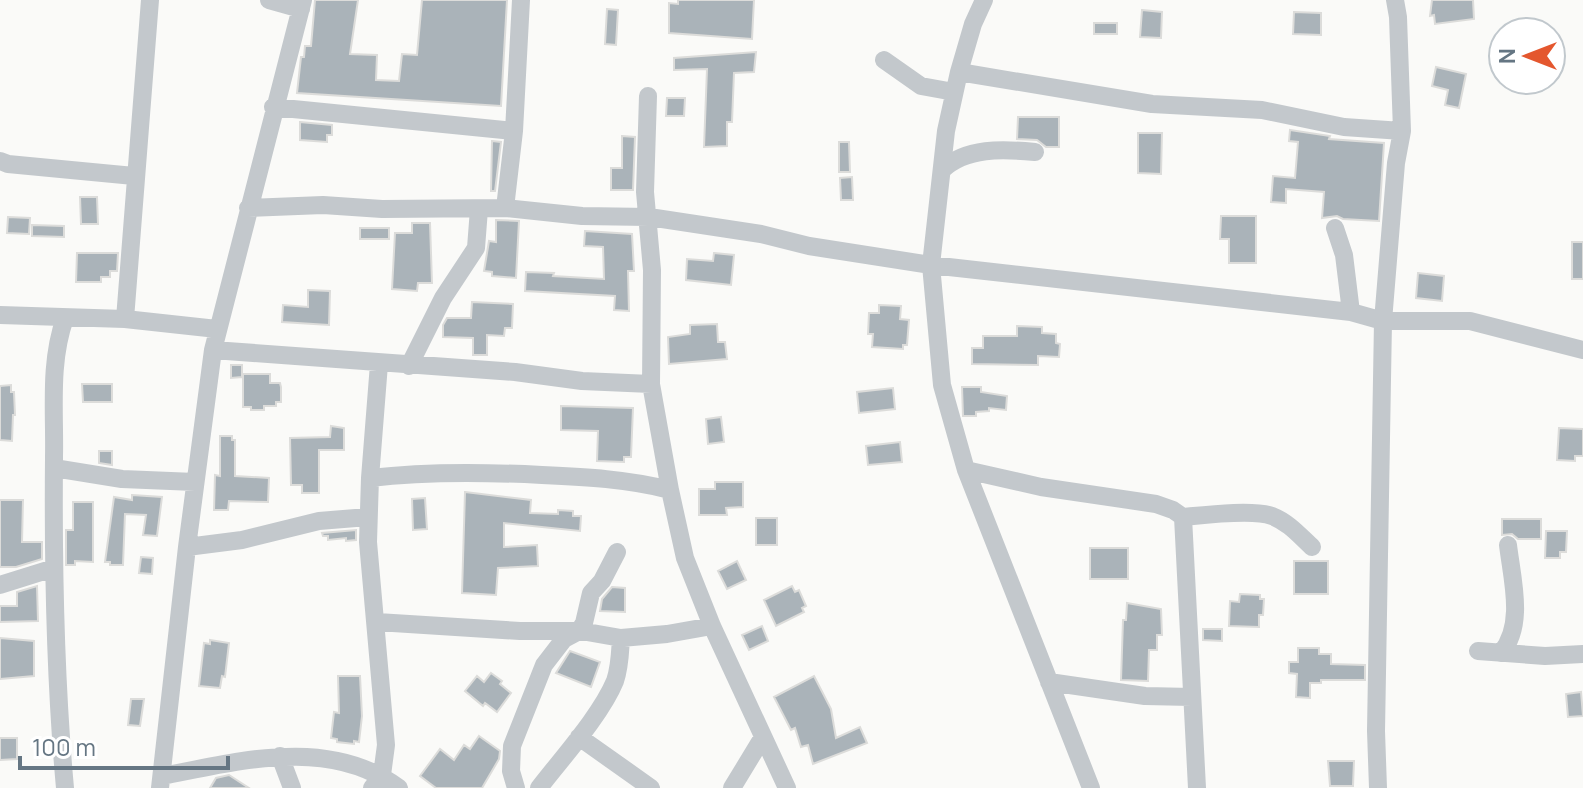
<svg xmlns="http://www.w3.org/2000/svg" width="1583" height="788" font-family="Manrope,sans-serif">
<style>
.building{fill:#aab3b9;stroke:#dcdcda;stroke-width:2}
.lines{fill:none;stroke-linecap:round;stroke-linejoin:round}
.minor{stroke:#c3c8cc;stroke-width:18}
</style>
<rect width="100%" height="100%" fill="#fafaf8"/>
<path class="building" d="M315,0H358L350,54L377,55L376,80L399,81L402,54L417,55L422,0H507L501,106L297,93L301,57H304L305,46H311Z
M678,0H754L752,39L669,33V3L678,4Z
M1432,0H1473L1474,19L1435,24L1434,15L1430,16Z
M607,9L618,10L616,45L605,44Z
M1142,10L1162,12L1161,38L1140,37Z
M1294,12L1321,13V35L1293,34Z
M1094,23H1117V34H1094Z
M756,52L754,72L734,73L732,122H727V146L704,147L707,69L674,70V58Z
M1436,67L1466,74L1459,108L1445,105L1448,90L1432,86Z
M667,98H685L684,116H666Z
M1018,117H1059V147H1046L1037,140L1017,139Z
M300,122L332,125V135H327V142L300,140Z
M1290,130L1330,136L1329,139L1384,143L1379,221L1343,219L1337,216L1322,218L1324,192L1286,189V203L1271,202L1273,176L1295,178L1298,142L1289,141Z
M1138,133H1162L1161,174L1138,173Z
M622,136L635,137L633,190H611V168H622Z
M492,141L501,142L495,191H491Z
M839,142H849L850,172H839Z
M852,177L853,200H841L840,178Z
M80,197H97L98,224H81Z
M1221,216H1256V263H1229V239H1220Z
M8,217L30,218L29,234L7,233Z
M496,220L519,221L516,278L492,276V272L484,271L489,241L496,242Z
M412,223H430L432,283H418L417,291L392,289L395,233H412Z
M32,225L64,226V237L32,236Z
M360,228H389V239H360Z
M585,231L632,234L634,271H628L629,311L614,310L615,296L525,291L526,272L554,273L553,276L604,279L603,247L584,246Z
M1572,242H1583V279H1572Z
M77,253H118L117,271H110V277H101V282H76Z
M714,253L734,255L731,285L686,280L687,259L713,261Z
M1418,273L1444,276L1442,301L1416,298Z
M308,290L330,291L329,325L282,322L283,305L308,307Z
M472,302L513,304L512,328H505L504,336L487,335V355H473V338L443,337V325L447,318H471Z
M879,305L901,306L900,319L909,320L907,345H903V349L872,347L873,334H868L869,313H879Z
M717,324L718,342H725L727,359L669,364L668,337L690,334V325Z
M1017,326L1042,327V333L1056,334V343L1060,344L1059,357L1038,356V365L972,364V348H983V336H1017Z
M231,365H242V377L231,378Z
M243,374H270V383H280L281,387V402H276V406H264V410H251V407H243Z
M82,384H112V402H83Z
M11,385V392H14L15,415H13L12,441L0,440V386Z
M962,387H981V392L1007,396L1006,410L989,408V411L976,412V416H963Z
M893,388L895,409L859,413L857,392Z
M561,406L633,408L631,457H624V462L597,461L598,431L561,430Z
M721,417L724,442L708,444L706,419Z
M331,426L344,428V450H319V493H302V485H291L290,438L330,437Z
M1559,428L1583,429V456H1575V461L1557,460Z
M220,436H232V440H235V476L269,478L268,502L229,501L228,510H214L215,475L220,476Z
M900,442L902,462L868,465L866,446Z
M99,451H112V465L99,463Z
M715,482H743V507L726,508L727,515H699V489H715Z
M465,492L531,500L530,513L558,514V510L573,511V516H581L580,531L504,523V547L537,545L538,566L498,568L496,595L462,593Z
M132,495L162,497L157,536L143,535L146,515L125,514L123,565H110V562H105L114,497L132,500Z
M425,498L427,529L413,530L412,499Z
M0,500H23L22,542H42V559L16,567H0Z
M73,502H93V562L75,561V565H66V530H73Z
M756,518H777V545H756Z
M1502,519H1541V539H1518L1512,534L1502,535Z
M356,530V540L346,541V538L328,540V536H323L322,533Z
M1546,531H1567L1566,552H1560V558H1545Z
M1090,548H1128V579H1090Z
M141,557L153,558L152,574L139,573Z
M737,561L746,580L727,589L718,571Z
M1294,561H1328V594H1294Z
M37,586L38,621L0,622V606H17V592Z
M792,586L795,592L799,590L806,606L802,608L804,612L776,626L764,600Z
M612,587L625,588V612L600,611L602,599Z
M1240,594L1260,595V599H1264L1263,615H1259V627L1229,626L1230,601L1239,602Z
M1127,603L1161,609L1162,635H1157V650H1149L1148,681L1121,680L1123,620H1126Z
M762,626L768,641L749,650L742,635Z
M1203,629H1222V641L1203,640Z
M0,638L34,641V676L0,679Z
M210,640L229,643L225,677L222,676L220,688L199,686L204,643L210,644Z
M1298,648H1319V654H1331V664L1365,665V680H1321V683H1310V698L1296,697L1297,674L1289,673V662H1298Z
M570,651L600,662L591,687L556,673Z
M491,673L502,681L500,684L511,693L497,712L485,703L483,706L465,691L477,676L484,682Z
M338,676H360L362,716L359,742L354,741V744L337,742V739L331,738L334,712L339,713Z
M814,676L831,709L836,738L860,727L867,743L813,764L808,745L801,747L795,728L791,730L774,697Z
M1581,692L1583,716L1568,717L1566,694Z
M131,699H144L140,726L128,725Z
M479,736L500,751L499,759L482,788H436L420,776L440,749L454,760L464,745L470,749Z
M0,738H17V759L0,760Z
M1328,761H1354L1353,786H1330Z
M229,775L249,788H210L216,778Z"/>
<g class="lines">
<path class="minor" d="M269,0L301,9
M984,0L973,24L959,72L946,131L931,265L942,385L966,470L1091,788
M884,60L921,86L954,92
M959,72L1152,104L1262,110L1344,127L1402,131
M648,96L645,192L652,270L651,384L670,490L685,558L712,626L787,788
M273,107L514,131
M0,161L8,164L134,176
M942,170C966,147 1003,149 1035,152
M248,208L323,205L382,209L505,208L582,216L649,217L761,234L809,246L931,265L1351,312L1383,321H1470L1583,350
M505,208L514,131L521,0
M1335,228L1344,255L1351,312
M0,315L125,319L217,329
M125,319L150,0
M213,350L515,372L582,381L651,384
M409,366L443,298L476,248L479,209
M54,468L122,479L195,482
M966,470L1041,487L1156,504L1173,510L1183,517L1197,788
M370,478C428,471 484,472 542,475C585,477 628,479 670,490
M1183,517C1204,515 1253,509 1272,516C1288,522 1300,536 1312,547
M187,547L242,540L319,521L368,517
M0,585L54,568
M377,622L520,631H581L621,638L667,634L712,626
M1478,651L1545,656L1583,654
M1501,653C1525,625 1512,579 1508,545
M1049,682L1145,696L1192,697
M579,737L651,788
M280,756L292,788
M162,776C241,761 329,736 399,788
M65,788C55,678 53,568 54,457C55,411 49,363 65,318
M160,788L187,547L213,350L303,0
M372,788L382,775L386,745L368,542L370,478L379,364
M516,788L511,771L512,746L544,665L564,639L579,631L584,623L591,593L602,581L617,552
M539,788C562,758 601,715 615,681C620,667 620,652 621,638
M732,788L763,737
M1378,788L1376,731L1383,321L1396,163L1402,131L1398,17L1395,0"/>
</g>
<g transform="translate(1527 56) rotate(270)"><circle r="38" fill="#ffffff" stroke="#c1c8cd" stroke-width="2"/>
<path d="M0-6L14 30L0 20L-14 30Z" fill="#e4572e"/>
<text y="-12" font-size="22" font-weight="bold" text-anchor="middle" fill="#657683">N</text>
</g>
<path d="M20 756v12h208v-12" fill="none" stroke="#657683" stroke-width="4"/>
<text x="32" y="756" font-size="24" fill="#657683" stroke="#ffffff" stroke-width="6" paint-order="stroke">100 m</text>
</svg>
